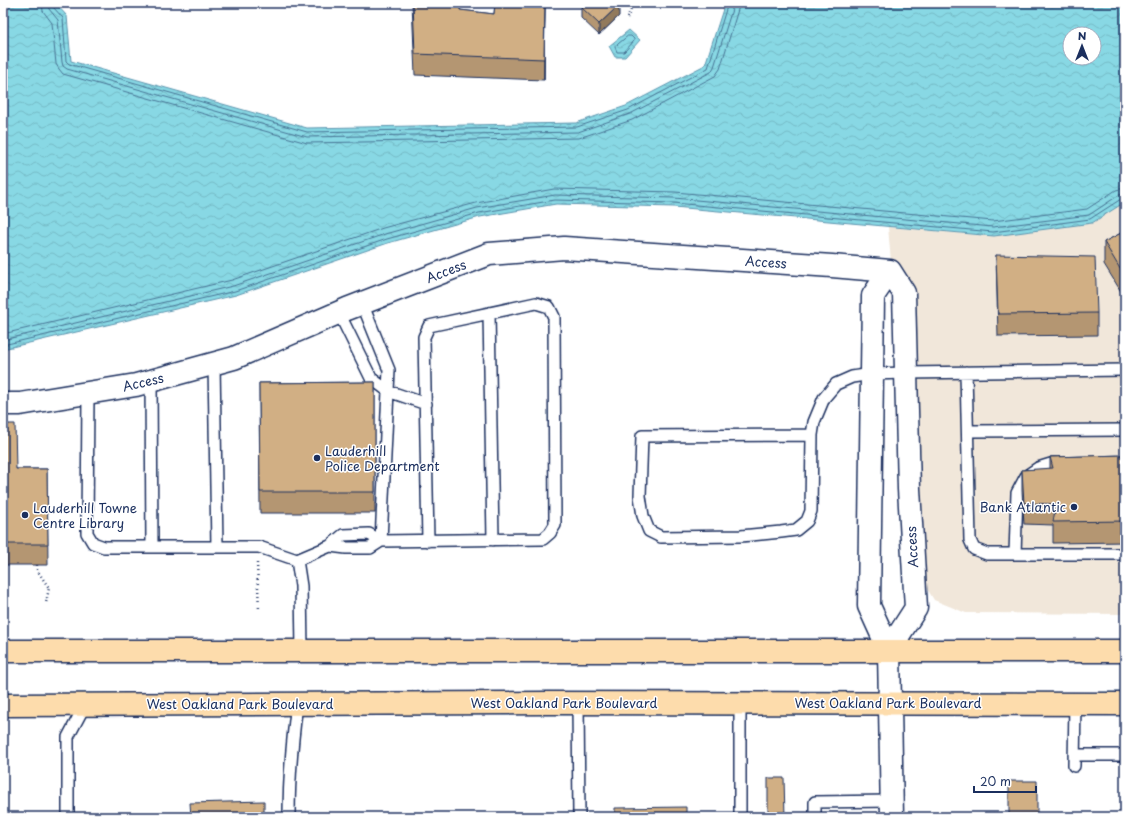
<svg xmlns="http://www.w3.org/2000/svg" width="1128" height="820" font-family="'Playpen Sans',sans-serif">
<style>
.built{fill:#f1e7da}
.water{fill:url(#water-waves);stroke:#5c94ae;fill-rule:evenodd}
.lines{fill:none;stroke-linecap:round;stroke-linejoin:round}
.shore{stroke:#477394;stroke-width:1}
.lane-casing{stroke:#1b2f5e;stroke-width:14}
.street-casing{stroke:#1b2f5e;stroke-width:25}
.primary-casing{stroke:#1b2f5e;stroke-width:25}
.path{stroke:#1b2f5e;stroke-width:2.5;stroke-dasharray:1 3;stroke-linecap:butt}
.lane{stroke:#fff;stroke-width:11}
.street{stroke:#fff;stroke-width:22}
.primary{stroke:#fddcac;stroke-width:22}
.wall{fill:#b49672;stroke:#1b2f5e}
.shaded-wall{fill:#927a5c;stroke:#1b2f5e}
.building{fill:#d1af84;stroke:#1b2f5e}
.poi-dot{fill:#1b2f5e;stroke:#fff;stroke-width:1.5}
.labels{text-anchor:middle;stroke-width:3;stroke-linejoin:round;paint-order:stroke}
.street-label{font-size:13px;fill:#1b2f5e;stroke:#fff}
.poi-label{font-size:13px;fill:#1b2f5e;stroke:#fff;text-anchor:start}
</style>
<defs>
<pattern id="water-waves" width="16" height="10" patternUnits="userSpaceOnUse"><rect width="16" height="10" fill="#88d8e4"/><path d="M0 5q4-4 8 0t8 0" fill="none" stroke="#75bac6"/></pattern>
</defs>
<rect width="100%" height="100%" fill="#fff"/>
<filter id="ink" filterUnits="userSpaceOnUse"><feTurbulence type="fractalNoise" baseFrequency=".025" numOctaves="2"/><feDisplacementMap in="SourceGraphic" scale="8" xChannelSelector="R" yChannelSelector="G"/><feConvolveMatrix kernelMatrix="1 2 1 2 8 2 1 2 1" color-interpolation-filters="sRGB"/></filter>
<g filter="url(#ink)">
<path class="built" d="M1125,202V614L966,613L934,600L918,574L888,227L994,236L1092,223Z"/>
<path class="water" d="M3,3H55L67,16L71,61L307,128L576,123L626,106L705,65L725,3H1125V202L1092,223L994,236L674,207L556,204L480,217L388,243L236,295L3,349ZM1070,34H1094V58H1070Z
M629,30L640,40L625,57H615L609,46Z"/>
<g class="lines">
<path class="shore" d="M42,3L43,11L52,23L56,64L59,69L63,74L307,143L579,138L632,120L715,76L720,69L740,3
M48,3L49,9L58,20L62,62L63,66L67,69L307,137L578,132L630,114L711,72L714,67L734,3
M53,3V7L63,18L66,61L69,64L307,132L577,127L628,110L708,68L728,3
M628,36H631L634,39V41L624,52H617L615,47Z
M3,334L232,280L383,228L476,203L554,189L675,192L993,221L1087,209L1116,190L1125,188
M3,340L233,286L385,234L477,208L555,195L674,198L993,227L1089,215L1119,195L1125,194
M3,345L235,291L387,239L479,213L555,200L674,203L993,232L1090,219L1121,199H1125"/>
<g class="lane-casing">
<path id="lane" d="M362,303L389,370L381,541L543,539L550,533L555,525L554,317L549,307L536,303L429,326L424,337L428,541
M339,313L371,378L388,391L426,404
M489,313L493,540
M214,364L217,547
M966,372L970,540L974,549L987,554H1125
M151,381L152,547
M88,393L87,533L93,543L104,547H259L297,560L301,586L302,651
M968,431L1125,430
M812,435L642,436L640,496L643,516L649,531L661,537L741,536L781,532L796,530L807,521L811,511L812,435L814,422L824,398L836,384L852,377L872,374L906,373L1125,370
M1015,554L1017,493L1026,476L1038,468L1054,463H1064
M297,560L330,546L343,535L369,534L381,541L370,548H346L330,546
M578,703L579,817
M740,703V817
M1074,755H1125
M1074,766L1075,703
M68,817V737L85,705
M289,817C289,779 292,742 297,704
M815,817V802L891,801"/>
</g>
<g class="street-casing">
<path id="street" d="M890,271L873,296L869,606L889,650L892,817
M3,404H20L136,385L234,358L347,309L489,254L564,248L832,266L890,271
M889,650L916,608L909,489L904,293L890,271"/>
</g>
<g class="primary-casing">
<path id="primary" d="M3,651H1125
M3,705L548,703L1125,704"/>
</g>
<path class="path" d="M627,18L634,3
M257,563L259,610
M37,565V570L49,588L46,603"/>
<use href="#lane" class="lane"/>
<use href="#street" class="street"/>
<use href="#primary" class="primary"/>
</g>
<path class="wall" d="M412,3H460V10L494,14L495,3H545L544,80L415,75Z
M581,7L619,16L599,35L581,18Z
M1125,231V298L1104,264V242Z
M996,255L1097,313V335L998,336Z
M375,382V513H260L259,383Z
M3,424L16,469H47L48,565H3Z
M1125,455V542L1053,543V525L1024,524L1022,491V470L1050,469V457Z"/>
<path class="shaded-wall" d="M545,3L544,80V59Z
M619,5V16L599,35V24Z"/>
<path class="building" d="M413,3H460V10L494,14L495,3H545L544,59L415,54Z
M585,3H618L619,5L599,24L581,7Z
M1125,231V277L1104,242Z
M996,255L1095,257L1097,313L998,314Z
M375,382V492H260L259,383Z
M3,424H15L16,469H47L48,544H3Z
M1125,455V521L1053,522L1056,504L1024,503L1022,470L1053,468L1050,457Z
M768,778H784L785,817H768Z
M1009,781H1037V817H1009Z
M264,801V817H191L190,803Z
M686,807V817H615V808Z"/>
</g>
<g class="poi-dot">
<circle cx="317" cy="458" r="4"/>
<circle cx="1074" cy="507" r="4"/>
<circle cx="25" cy="515" r="4"/>
</g>
<g class="labels">
<g class="street-label">
<text transform="translate(766 262) rotate(4)" y="5">Access</text>
<text transform="translate(446 271) rotate(-21)" y="5">Access</text>
<text transform="translate(143 382) rotate(-13)" y="5">Access</text>
<text transform="translate(912 547) rotate(-93)" y="5">Access</text>
<text x="564" y="708">West Oakland Park Boulevard</text>
<text x="888" y="708">West Oakland Park Boulevard</text>
<text x="240" y="709">West Oakland Park Boulevard</text>
</g>
<g class="poi-label">
<text x="325" y="456">Lauderhill<tspan x="325" dy="15">Police Department</tspan></text>
<text x="1066" y="512" text-anchor="end">Bank Atlantic</text>
<text x="33" y="513">Lauderhill Towne<tspan x="33" dy="15">Centre Library</tspan></text>
</g>
</g>
<rect width="1128" height="820" fill="none" stroke="#fff" stroke-width="16"/>
<rect x="8" y="8" width="1112" height="804" fill="none" stroke="#1b2f5e" stroke-width="1.5" filter="url(#ink)"/>
<g transform="translate(1082 46)"><circle r="19" fill="#ffffff" stroke="#a4acbf"/>
<path d="M0-3L7 15L0 10L-7 15Z" fill="#1b2f5e"/>
<text y="-6" font-size="11" font-weight="bold" text-anchor="middle" fill="#1b2f5e">N</text>
</g>
<path d="M974 786v6h62v-6" fill="none" stroke="#1b2f5e" stroke-width="2"/>
<text x="980" y="786" font-size="12" fill="#1b2f5e" stroke="#ffffff" stroke-width="3" paint-order="stroke">20 m</text>
</svg>
